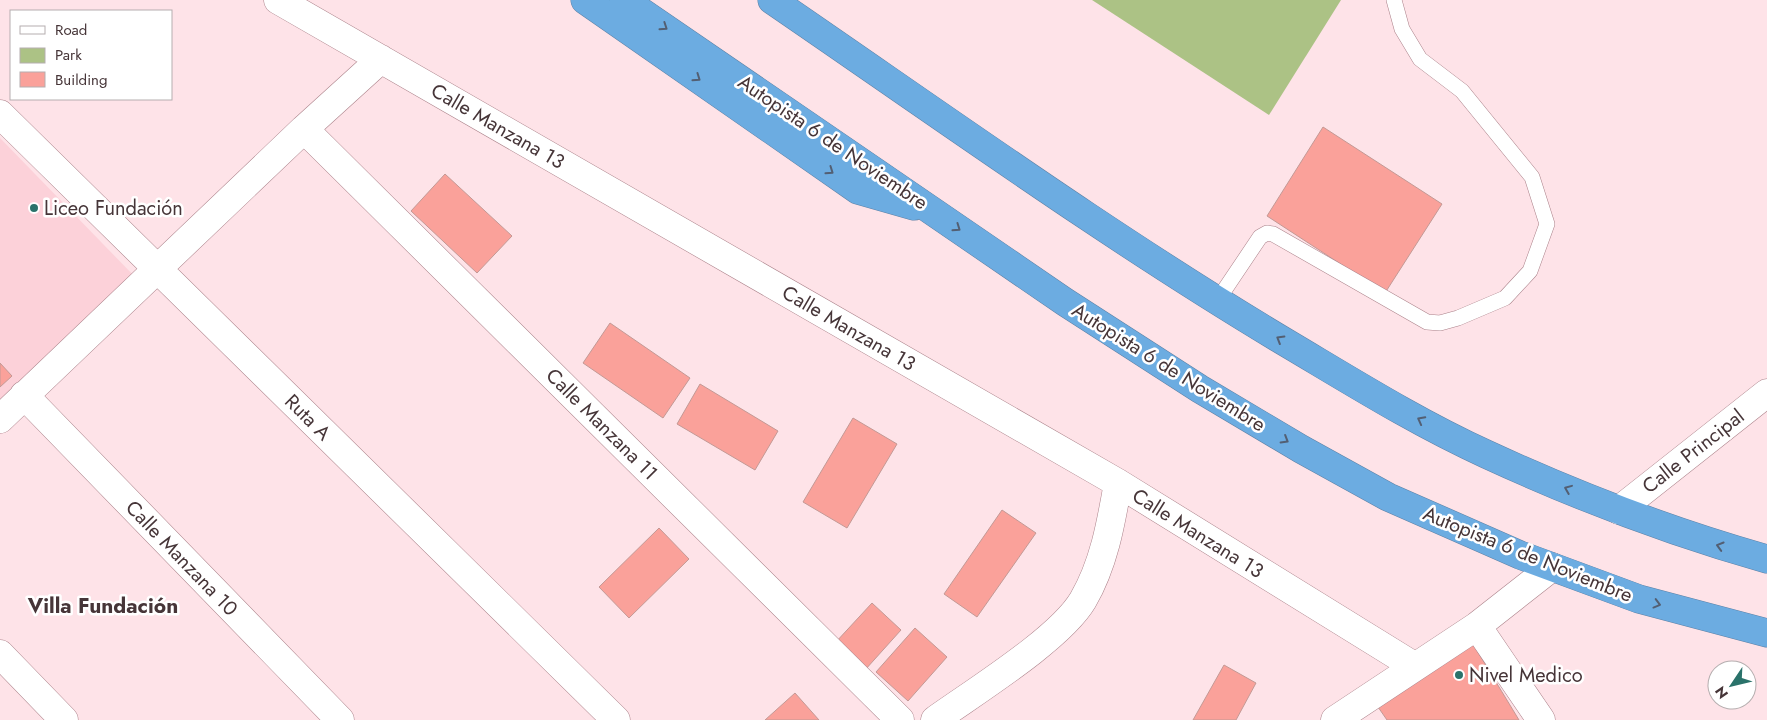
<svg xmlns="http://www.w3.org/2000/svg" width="1767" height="720" font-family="Jost,sans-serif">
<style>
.built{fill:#fcd1d9}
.green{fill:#acc285}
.building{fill:#faa19a;stroke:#c39995}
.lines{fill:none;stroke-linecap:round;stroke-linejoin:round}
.lane-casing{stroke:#ab828a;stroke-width:16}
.street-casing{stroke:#ab828a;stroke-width:29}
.secondary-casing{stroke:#ab828a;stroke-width:29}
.highway-casing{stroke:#5f82a6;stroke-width:29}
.lane{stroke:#fff;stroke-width:15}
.street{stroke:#fff;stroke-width:28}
.secondary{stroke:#fff;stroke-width:28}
.highway{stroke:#6cace1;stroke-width:28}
.oneway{stroke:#535f73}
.poi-dot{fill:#2a726a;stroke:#fff;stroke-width:2}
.labels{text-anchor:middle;stroke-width:5;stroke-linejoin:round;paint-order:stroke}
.street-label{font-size:20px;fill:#463538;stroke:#fff}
.poi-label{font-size:20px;fill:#463538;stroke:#fff;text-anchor:start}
.neighbourhood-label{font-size:21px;font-weight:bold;fill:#463538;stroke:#fff}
</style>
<rect width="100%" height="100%" fill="#fee3e8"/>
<path class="built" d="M0,138L137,279L0,414Z"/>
<path class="green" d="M1092,0H1341L1269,115Z"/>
<path class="building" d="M1323,127L1442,204L1385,293L1267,216Z
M445,174L512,236L477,273L411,211Z
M610,323L690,378L663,418L583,363Z
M0,363L12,376L0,387Z
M700,384L778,431L755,470L677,424Z
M853,418L897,444L847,528L803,502Z
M1002,510L1036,533L977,617L944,594Z
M659,528L689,559L629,618L599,587Z
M872,603L901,630L865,670L835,643Z
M915,628L947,657L908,701L876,672Z
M1473,644L1519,720H1387L1378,707Z
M1224,665L1256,683L1236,720H1193Z
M795,693L819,720H765Z"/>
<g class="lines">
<g class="lane-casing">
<path id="lane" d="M1217,301L1260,237L1267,233L1273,234L1427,322L1440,323L1458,318L1505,298L1530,271L1547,224L1532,177L1462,91L1420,59L1402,29L1394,0"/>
</g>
<g class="street-casing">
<path id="street" d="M278,0L1118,483L1414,666
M0,114L616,720
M304,129L900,720
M24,395L340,720
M0,419L304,129L381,59
M1619,510L1767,393
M0,654L64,720
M935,720C974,692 1060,639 1083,600C1104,564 1111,523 1118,483"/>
</g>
<g class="secondary-casing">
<path id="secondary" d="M1477,626L1541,720
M1335,720L1477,626L1552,567"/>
</g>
<g class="highway-casing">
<path id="highway" d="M585,0L858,190L914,206
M624,0L1065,302L1200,389L1301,449L1388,497L1520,555L1639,599L1767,633
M772,0C943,117 1112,239 1290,345C1354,383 1418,423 1486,454C1577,496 1671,532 1767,559"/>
</g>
<use href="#lane" class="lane"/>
<use href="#street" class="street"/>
<use href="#secondary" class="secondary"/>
<use href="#highway" class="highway"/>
</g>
<defs><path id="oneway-chevron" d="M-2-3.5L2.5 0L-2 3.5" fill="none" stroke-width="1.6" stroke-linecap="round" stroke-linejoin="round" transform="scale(1.25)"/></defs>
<g class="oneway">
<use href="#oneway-chevron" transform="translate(664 27) rotate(34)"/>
<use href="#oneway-chevron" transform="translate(697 78) rotate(35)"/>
<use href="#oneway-chevron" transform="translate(830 171) rotate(35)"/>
<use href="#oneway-chevron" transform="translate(957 228) rotate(35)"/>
<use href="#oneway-chevron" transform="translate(1280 339) rotate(-149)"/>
<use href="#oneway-chevron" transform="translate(1421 420) rotate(-152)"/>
<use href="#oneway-chevron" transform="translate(1285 440) rotate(31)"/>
<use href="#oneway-chevron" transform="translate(1568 489) rotate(-158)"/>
<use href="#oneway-chevron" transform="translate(1720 546) rotate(-164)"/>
<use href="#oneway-chevron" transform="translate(1657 604) rotate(15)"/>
</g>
<g class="poi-dot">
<circle cx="34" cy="208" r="5"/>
<circle cx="1459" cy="675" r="5"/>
</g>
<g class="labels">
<g class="street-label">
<text transform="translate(498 126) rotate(30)" y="7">Calle Manzana 13</text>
<text transform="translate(833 142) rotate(34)" y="7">Autopista 6 de Noviembre</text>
<text transform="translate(849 328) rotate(30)" y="7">Calle Manzana 13</text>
<text transform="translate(1169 367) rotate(32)" y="7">Autopista 6 de Noviembre</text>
<text transform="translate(308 417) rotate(45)" y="7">Ruta A</text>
<text transform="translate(602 424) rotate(45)" y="7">Calle Manzana 11</text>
<text transform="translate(1693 451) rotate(-38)" y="7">Calle Principal</text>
<text transform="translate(1198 533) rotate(32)" y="7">Calle Manzana 13</text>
<text transform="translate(1528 554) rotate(22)" y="7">Autopista 6 de Noviembre</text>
<text transform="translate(182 558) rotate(46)" y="7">Calle Manzana 10</text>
</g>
<g class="poi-label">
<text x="44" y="215">Liceo Fundación</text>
<text x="1469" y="682">Nivel Medico</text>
</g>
<g class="neighbourhood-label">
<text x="103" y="613">Villa Fundación</text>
</g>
</g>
<rect x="10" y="10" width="162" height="90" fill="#ffffff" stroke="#b5aeaf"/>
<rect x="20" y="26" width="25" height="8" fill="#ffffff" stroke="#b5aeaf"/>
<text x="55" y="35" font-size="15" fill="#463538">Road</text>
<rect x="20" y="48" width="25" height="15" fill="#acc285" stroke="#b5aeaf"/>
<text x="55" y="60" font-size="15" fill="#463538">Park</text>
<rect x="20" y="72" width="25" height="15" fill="#faa19a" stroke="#b5aeaf"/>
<text x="55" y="85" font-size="15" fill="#463538">Building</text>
<g transform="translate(1732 685) rotate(235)"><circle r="24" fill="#ffffff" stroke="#b5aeaf"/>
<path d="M0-4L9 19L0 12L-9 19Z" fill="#2a726a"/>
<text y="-8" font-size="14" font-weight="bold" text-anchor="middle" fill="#463538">N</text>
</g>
</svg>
